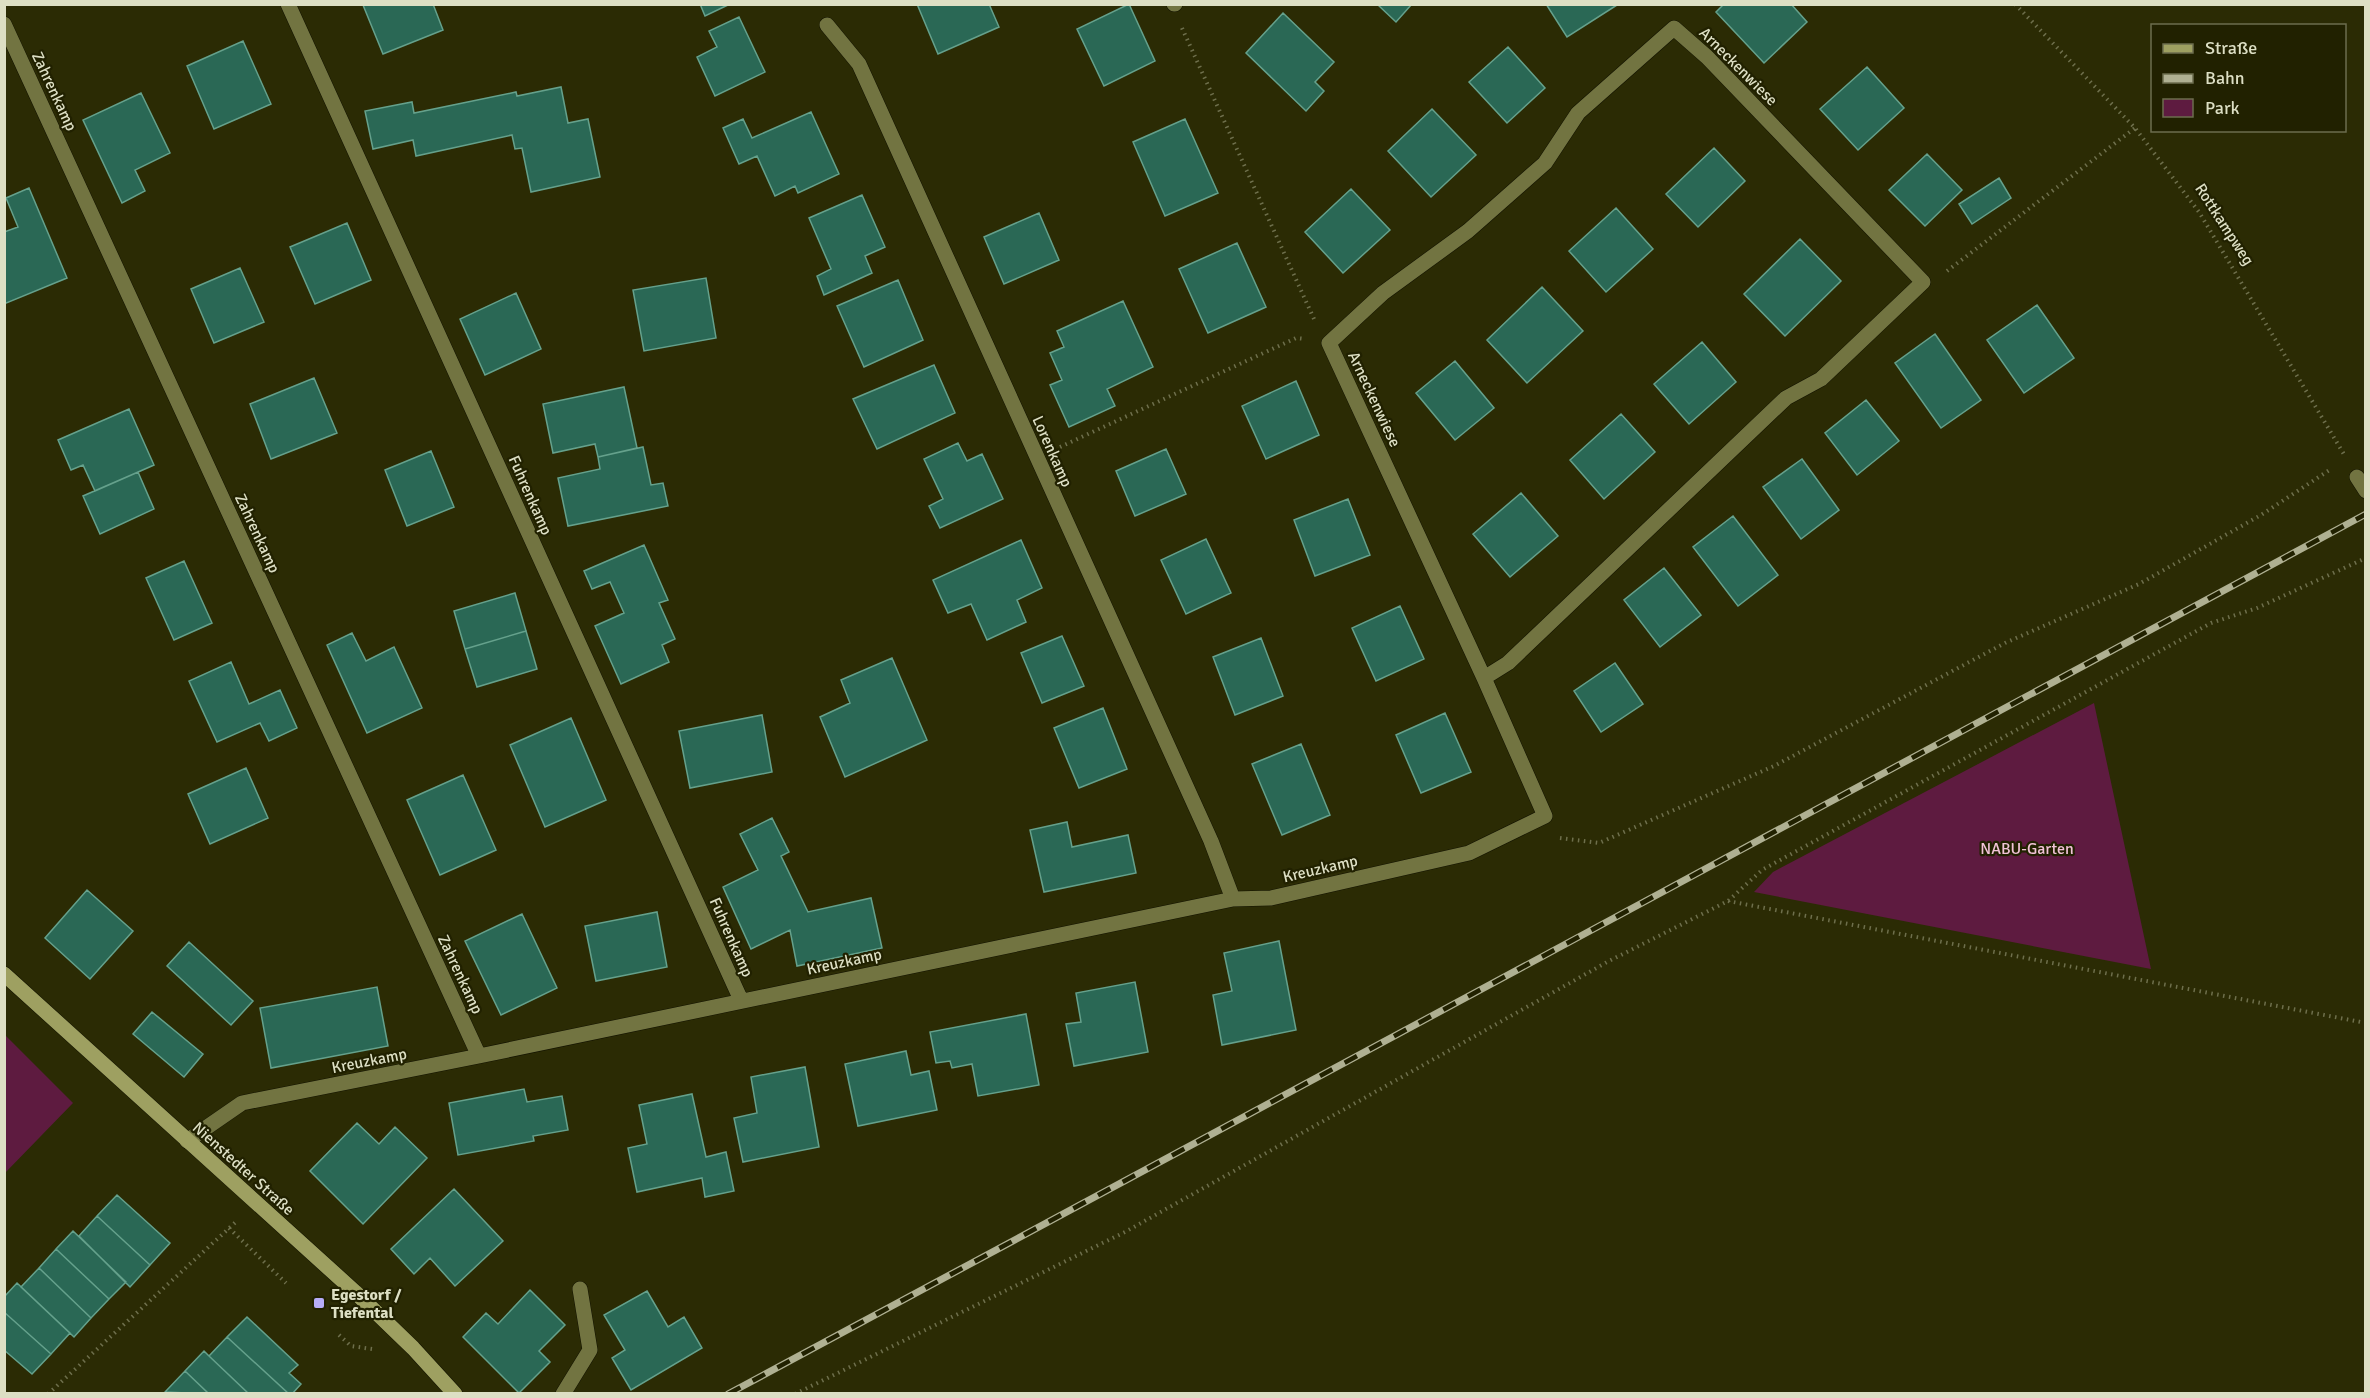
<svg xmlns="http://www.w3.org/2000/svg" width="2370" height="1398" font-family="Signika,sans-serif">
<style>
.green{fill:#5e1b40}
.building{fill:#2a6855;stroke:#65a18c;stroke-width:1.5}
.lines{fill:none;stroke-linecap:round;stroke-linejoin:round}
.minor-casing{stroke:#131300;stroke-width:16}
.major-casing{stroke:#131300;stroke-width:16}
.path{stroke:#6e6f4c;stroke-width:4;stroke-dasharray:1.5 4.5;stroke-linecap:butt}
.minor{stroke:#727441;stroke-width:15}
.major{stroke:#9ea061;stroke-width:15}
.rail-casing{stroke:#afb092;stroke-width:7}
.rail{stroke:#212100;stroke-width:4.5;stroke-dasharray:14;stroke-linecap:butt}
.poi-dot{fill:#b6acf8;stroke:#212100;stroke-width:2}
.labels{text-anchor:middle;stroke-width:4.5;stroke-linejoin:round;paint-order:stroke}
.street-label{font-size:16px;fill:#dddfc4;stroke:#212100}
.park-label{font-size:16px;fill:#f2c3d8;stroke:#212100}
.poi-label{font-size:16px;font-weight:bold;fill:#dddfc4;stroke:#212100;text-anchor:start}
</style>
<rect width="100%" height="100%" fill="#2b2b04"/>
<path class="green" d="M2094,703L2151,969L1754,892L1773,872Z
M5,1035L73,1103L5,1173L4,1035Z"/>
<path class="building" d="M433,4L443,30L383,54L363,5Z
M700,4H730L705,16Z
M917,4H989L999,27L938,54Z
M1129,4L1155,61L1104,86L1077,29Z
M1377,4H1412L1396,22Z
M1546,4H1617V5L1567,37Z
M1724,4H1791L1807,22L1764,63L1716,12Z
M1283,13L1334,62L1315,82L1324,91L1306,111L1246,53Z
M739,17L765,72L715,96L697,57L717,47L709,31Z
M243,41L271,104L214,129L187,66Z
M1508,47L1545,88L1507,123L1469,82Z
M1867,67L1904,108L1858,150L1820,109Z
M561,87L568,123L588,119L600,177L531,192L522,148L515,149L512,135L416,156L413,140L373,149L365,111L412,102L414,113L516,92L517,96Z
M141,93L170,153L135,170L145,191L122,203L83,120Z
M1432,109L1476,155L1431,197L1388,151Z
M811,112L839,174L798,193L795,186L775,196L757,156L739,164L723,128L743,119L752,138Z
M1185,119L1218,193L1165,216L1133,142Z
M1714,148L1745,181L1698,227L1666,194Z
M1927,154L1962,190L1925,226L1889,190Z
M1999,178L2011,198L1972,224L1959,204Z
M29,188L67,278L4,304V232L18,227L6,198Z
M1351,189L1390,230L1343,273L1305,232Z
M862,195L885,247L865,256L872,273L824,295L817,276L831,269L809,218Z
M1616,208L1653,249L1606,292L1569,251Z
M1039,213L1059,260L1004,284L984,237Z
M347,223L371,280L315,304L290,247Z
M1800,239L1841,281L1785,336L1744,294Z
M1237,243L1266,307L1208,333L1179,269Z
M240,268L264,322L214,343L191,289Z
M706,278L716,338L644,351L633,290Z
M898,280L923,340L864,367L837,306Z
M1542,287L1583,331L1527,383L1487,340Z
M516,293L541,349L485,375L460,319Z
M1123,301L1153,367L1107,389L1115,406L1069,427L1050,385L1062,380L1050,353L1064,347L1057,331Z
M2037,305L2074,358L2024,393L1987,340Z
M1935,334L1981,400L1941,428L1895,363Z
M1702,342L1736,382L1689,424L1654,384Z
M1455,361L1494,408L1455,440L1416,393Z
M934,365L955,413L877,449L853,399Z
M314,378L337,433L271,459L250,404Z
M1296,381L1319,435L1266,459L1242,406Z
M624,387L637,448L598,457L595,444L553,453L543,404Z
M1866,400L1899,441L1857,475L1825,433Z
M129,409L154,465L95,491L83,465L71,470L58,440Z
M1621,414L1655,452L1604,499L1570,460Z
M958,443L967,461L982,454L1003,499L940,528L929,506L943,499L924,459Z
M643,447L651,485L663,483L668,506L568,526L558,478L600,469L598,457Z
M1166,449L1186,494L1135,516L1116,471Z
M431,451L454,507L407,526L385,470Z
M1802,459L1839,510L1801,539L1763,487Z
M138,472L154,509L100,534L83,496Z
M1521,493L1558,536L1510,577L1473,534Z
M1348,499L1370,555L1315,576L1294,520Z
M1733,516L1778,575L1738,606L1693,547Z
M1206,539L1231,593L1186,614L1161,560Z
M1021,540L1042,588L1017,600L1026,622L987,640L971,604L948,613L933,580Z
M644,545L668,600L659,603L675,639L662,645L669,662L621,684L595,626L624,613L610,582L592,589L584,571Z
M184,561L212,623L174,640L146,578Z
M1664,568L1701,615L1660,647L1624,600Z
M515,593L526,631L465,649L454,611Z
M1400,606L1424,659L1376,681L1352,628Z
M526,631L537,669L477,687L465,649Z
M352,633L366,661L394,647L422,708L367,733L327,645Z
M1062,636L1084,686L1042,703L1021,653Z
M1261,638L1283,696L1235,715L1213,657Z
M892,658L927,740L845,777L820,717L850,703L841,680Z
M231,662L249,704L280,690L297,728L269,741L260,723L217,742L189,681Z
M1615,663L1643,704L1601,732L1574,691Z
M1103,708L1127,769L1079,788L1054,728Z
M1445,713L1471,772L1421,793L1396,735Z
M762,715L772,772L690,788L679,731Z
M571,718L606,800L545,827L510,745Z
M1301,744L1330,815L1282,835L1252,764Z
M246,768L268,818L210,844L188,794Z
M463,775L496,850L440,875L407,800Z
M772,818L789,852L781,856L808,912L871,898L882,948L797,966L790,930L751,949L723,887L758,870L740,834Z
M1067,822L1072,847L1128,835L1136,873L1044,892L1030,830Z
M87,890L133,931L90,979L45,938Z
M657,912L667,967L596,981L585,926Z
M522,914L557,988L501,1015L465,941Z
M1279,941L1296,1030L1222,1045L1213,995L1232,991L1224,953Z
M189,942L253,1001L231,1025L167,966Z
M1135,982L1148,1052L1074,1066L1066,1024L1081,1022L1076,993Z
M377,987L388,1046L271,1068L260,1008Z
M152,1012L203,1054L184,1077L133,1034Z
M1026,1014L1039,1085L978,1096L972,1064L952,1068L950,1061L936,1063L930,1032Z
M906,1051L911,1075L929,1071L937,1110L858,1126L845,1064Z
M805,1067L819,1147L743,1162L734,1118L757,1113L751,1077Z
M524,1089L527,1102L562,1096L568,1130L533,1136L534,1141L458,1155L449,1103Z
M692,1094L706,1157L726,1152L734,1191L705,1197L702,1178L637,1192L628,1148L647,1144L639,1105Z
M357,1123L379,1144L395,1127L427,1158L363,1224L310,1171Z
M454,1189L503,1241L455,1286L430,1258L414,1274L391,1249Z
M117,1195L170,1243L150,1265L97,1216Z
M97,1216L150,1265L130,1287L79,1236Z
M73,1231L126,1282L109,1299L56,1249Z
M56,1249L109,1299L91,1318L39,1268Z
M39,1268L91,1318L74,1337L21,1287Z
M17,1283L70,1333L51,1354L4,1312V1297Z
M530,1290L565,1325L539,1351L550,1362L519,1393L463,1337L486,1313L498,1324Z
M647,1291L668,1327L684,1317L702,1348L631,1390L612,1358L625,1350L604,1315Z
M4,1312L51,1354L32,1374L4,1350Z
M247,1317L298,1365L289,1373L301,1384L292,1394H289L227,1337Z
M227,1337L289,1394H249L209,1356Z
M204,1351L209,1356L249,1394H209L185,1371Z
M185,1371L209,1394L165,1392Z"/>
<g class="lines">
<g class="minor-casing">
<path id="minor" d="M288,4L741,1000
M1174,4H1175
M4,24L479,1056
M827,25L859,64L1211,841L1233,899
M2357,477L2366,491
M187,1141L242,1103L479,1056L1233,899L1271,898L1469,853L1545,816L1484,678L1329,343L1383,293L1468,231L1545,163L1578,113L1674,28L1707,57L1923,282L1821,379L1786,398L1508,663L1484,678
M563,1394L590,1350L580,1289"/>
</g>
<g class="major-casing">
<path id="major" d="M4,974L355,1292L413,1348L455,1394"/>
</g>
<path class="path" d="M2015,4L2135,128L2199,212L2345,456
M1182,28L1314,319
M1947,271L2135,128
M1060,447L1296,338L1305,339
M1560,838L1599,843L1774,766L2005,643L2139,584L2261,515L2331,469
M1728,901L2366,1023
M229,1228L286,1283
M339,1335L351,1346L372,1349
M48,1394L238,1220
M795,1394L1125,1232L1609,961L1728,901L1762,870L2211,623L2257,608L2366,558"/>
<use href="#minor" class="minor"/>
<use href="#major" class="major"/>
<g class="rail-casing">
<path id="rail" d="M728,1394L2366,514"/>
</g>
<use href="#rail" class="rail"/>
</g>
<rect class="poi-dot" x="313" y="1297" width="12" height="12" rx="3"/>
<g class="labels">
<g class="street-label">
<text transform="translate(1739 66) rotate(45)" y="6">Arneckenwiese</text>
<text transform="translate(55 91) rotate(65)" y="6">Zahrenkamp</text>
<text transform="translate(2225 224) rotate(57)" y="6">Rottkampweg</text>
<text transform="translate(1375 399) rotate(65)" y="6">Arneckenwiese</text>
<text transform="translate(1053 451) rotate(66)" y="6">Lorenkamp</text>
<text transform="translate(531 495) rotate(66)" y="6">Fuhrenkamp</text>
<text transform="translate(258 533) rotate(65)" y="6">Zahrenkamp</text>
<text transform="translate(1320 868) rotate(-13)" y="6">Kreuzkamp</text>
<text transform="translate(732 937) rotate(66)" y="6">Fuhrenkamp</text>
<text transform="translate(844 961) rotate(-12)" y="6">Kreuzkamp</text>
<text transform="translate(461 974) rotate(65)" y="6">Zahrenkamp</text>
<text transform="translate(369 1060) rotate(-11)" y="6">Kreuzkamp</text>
<text transform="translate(244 1168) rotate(42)" y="6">Nienstedter Straße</text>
</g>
<g class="park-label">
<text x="2027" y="854">NABU-Garten</text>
</g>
<g class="poi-label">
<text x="331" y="1300">Egestorf /<tspan x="331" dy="18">Tiefental</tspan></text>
</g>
</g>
<rect width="2370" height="1398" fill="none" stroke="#dddfc4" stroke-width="12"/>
<rect x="2151" y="24" width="195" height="108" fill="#212100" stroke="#6c6d4e" stroke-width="1.5"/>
<rect x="2163" y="44" width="30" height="9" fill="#9ea061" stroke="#6c6d4e" stroke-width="1.5"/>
<text x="2205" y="54" font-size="18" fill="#dddfc4">Straße</text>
<rect x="2163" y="74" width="30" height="9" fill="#afb092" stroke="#6c6d4e" stroke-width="1.5"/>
<text x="2205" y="84" font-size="18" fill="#dddfc4">Bahn</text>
<rect x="2163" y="99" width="30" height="18" fill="#5e1b40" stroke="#6c6d4e" stroke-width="1.5"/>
<text x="2205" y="114" font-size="18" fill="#dddfc4">Park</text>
</svg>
